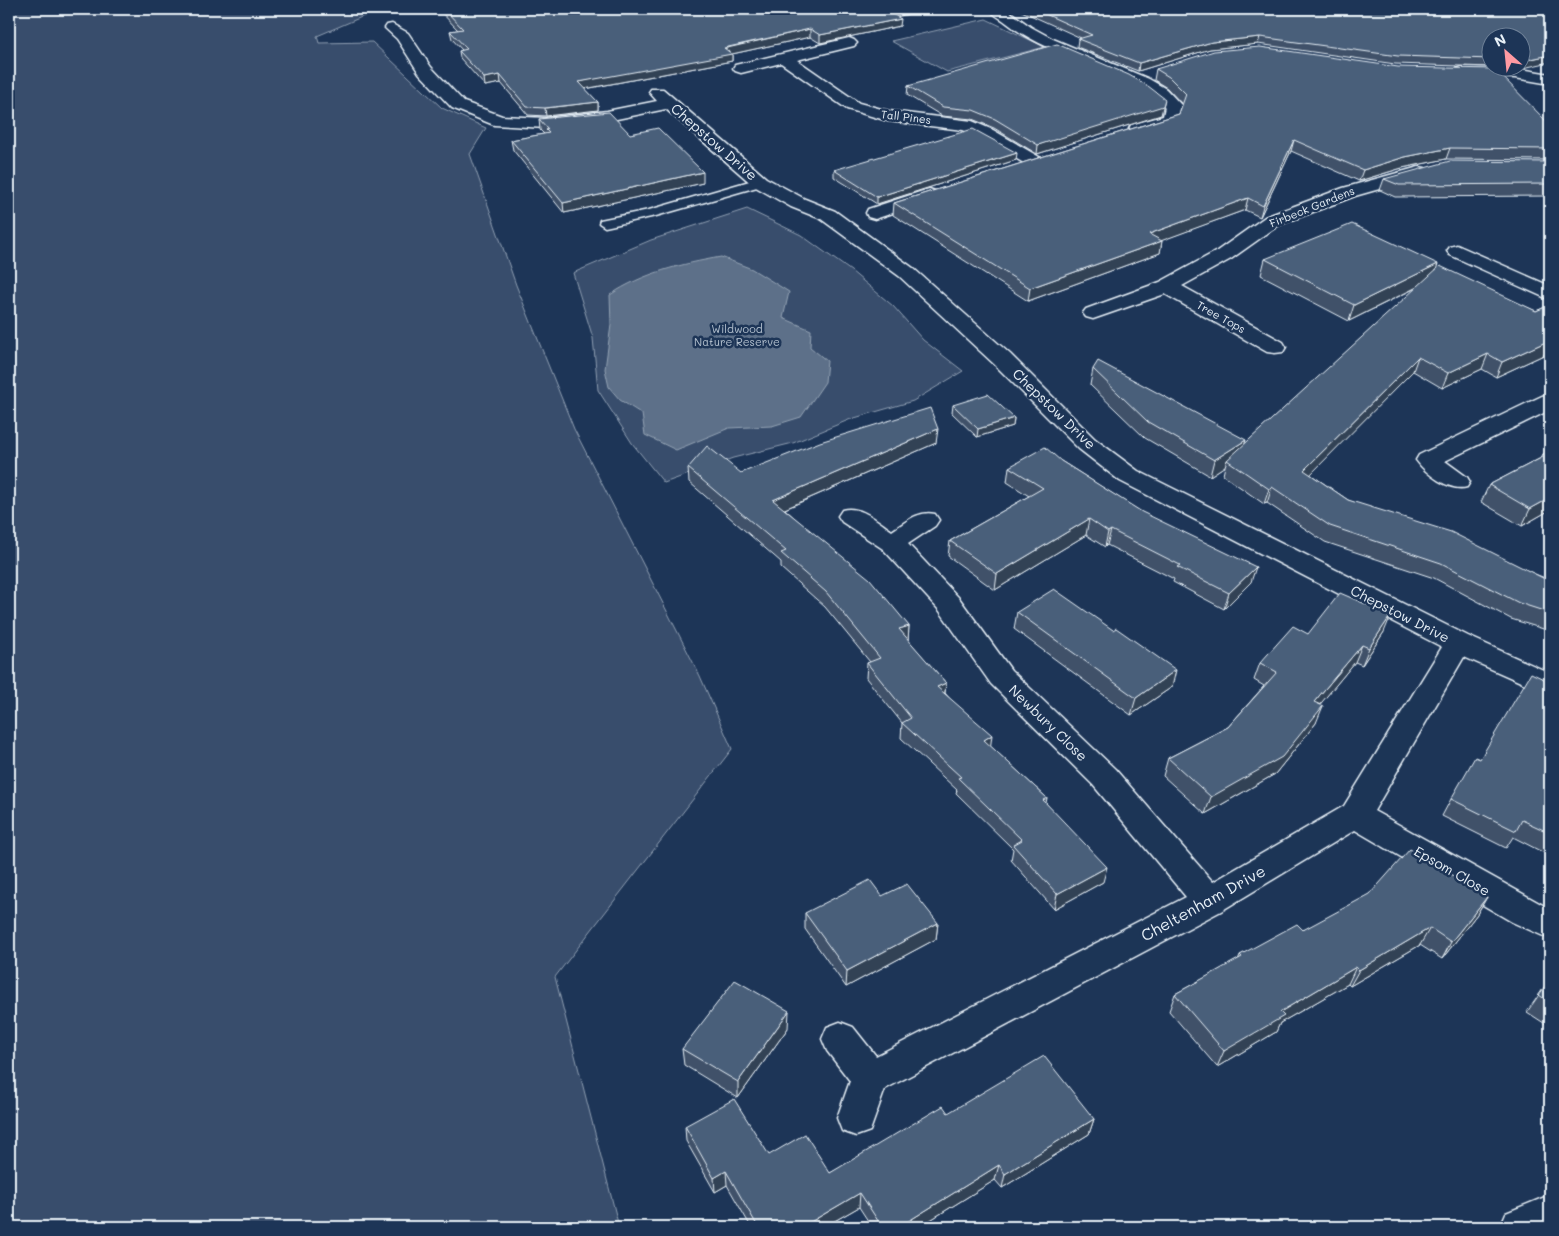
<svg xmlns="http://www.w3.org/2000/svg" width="1559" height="1236" font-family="Mali,sans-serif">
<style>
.green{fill:#374d6c;stroke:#909fb2}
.water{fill:#5d7089;stroke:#95a4b5}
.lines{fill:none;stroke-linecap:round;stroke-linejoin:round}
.lane-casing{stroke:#e8f1f8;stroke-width:3}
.street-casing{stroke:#e8f1f8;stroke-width:3}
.lane{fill:#1d3557;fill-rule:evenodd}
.street{fill:#1d3557;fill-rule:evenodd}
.wall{fill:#3f5169;stroke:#e8f1f8}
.shaded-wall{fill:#334255;stroke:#e8f1f8}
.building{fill:#495e7a;stroke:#e8f1f8}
.labels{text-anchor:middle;stroke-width:5;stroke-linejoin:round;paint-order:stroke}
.far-street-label{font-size:11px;fill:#e8f1f8;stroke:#1d3557}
.far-park-label{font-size:11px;fill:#b3c0ce;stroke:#1d3557}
.street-label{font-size:14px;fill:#e8f1f8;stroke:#1d3557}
.near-street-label{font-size:16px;fill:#e8f1f8;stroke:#1d3557}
</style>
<rect width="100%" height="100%" fill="#1d3557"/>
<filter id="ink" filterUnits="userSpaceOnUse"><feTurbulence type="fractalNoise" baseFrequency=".02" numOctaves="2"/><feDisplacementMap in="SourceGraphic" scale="10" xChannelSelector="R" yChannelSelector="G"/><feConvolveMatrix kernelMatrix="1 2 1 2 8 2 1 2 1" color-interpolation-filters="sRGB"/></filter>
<g filter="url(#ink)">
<path class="green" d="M9,9H368L371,13L317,36L319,43L372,42L442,108L486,128L470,154L516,285L574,429L700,676L732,749L555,977L619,1227H9Z
M986,19L1045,47L947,72L891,41Z
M747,209L801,235L851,271L893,306L923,340L963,371L913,401L851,419L793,443L733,458L664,483L632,443L598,390L593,338L573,273L651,240Z"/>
<path class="water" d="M721,257L752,269L789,292L783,318L811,330L810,347L827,361L825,382L801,417L772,426L729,428L676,450L645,435L642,414L620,400L609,387L605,369L611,325L610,295C643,273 681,264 721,257Z"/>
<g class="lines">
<g class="lane-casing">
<path id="lane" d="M760,178L764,179L766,182L764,185L656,216L605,227L599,223L600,220L649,210Z"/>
</g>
<g class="street-casing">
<path id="street" d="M989,9H1006L1031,27L1053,39L1149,79L1166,89L1182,106L1176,123L1137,134L1131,133L1129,129L1131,125L1163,116L1165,107C1121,65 1055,61 1007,23C1001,18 993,15 989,9Z
M392,24L408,33L431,67L464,102L502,116L546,118L607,111L657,101L649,92L651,89H663L766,178L805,199L835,211L913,268L1010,354L1095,439L1138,471L1468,636L1550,673V695L1464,657L1374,811L1550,909V939L1512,922L1355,830L1221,911L885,1089L870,1131L856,1136L842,1131L837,1118L850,1081L827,1051L822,1039L827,1027L840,1022L853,1027L876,1056L1186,897L1093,785L991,684L939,610L883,549L842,522L838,516L842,510C861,505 877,521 892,531C906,522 918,510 935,514L939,520L935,526L908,544L959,598L1011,670L1115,769L1213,882L1344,806L1442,647L1120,481L1079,449L994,364L899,276L821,219L791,207L754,186L666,109L607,121L546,128L494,125L452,108L419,73L397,39L385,28L387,25Z
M849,38L854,40L857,43L854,46L797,60L859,103L889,111L972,121L993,130L1041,158L1044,162L1041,166L1035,167L1029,166L981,138L963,130L888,121L847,109L781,63L741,73L735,71L733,68L735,65Z
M1462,67L1515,68L1550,74V84L1515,78L1456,75L1454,72L1456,69Z
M1419,167L1425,168L1428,172L1425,176L1355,196L1279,225L1231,259L1182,286L1283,342L1286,347L1283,352L1275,353L1267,352L1165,294L1093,319L1086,317L1083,313L1086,309L1160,282L1217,251L1265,217L1343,188Z
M929,189L935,191L938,195L935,199L875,219L868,217L866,213L868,209Z
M1457,245L1550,286V300L1450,255L1447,251L1450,247Z
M1550,394V410L1445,461L1467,477L1470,482L1467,487C1450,492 1426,474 1416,460L1419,455L1542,396Z
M1550,1195V1227H1500L1506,1213Z"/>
</g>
<use href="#lane" class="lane"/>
<use href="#street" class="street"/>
</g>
<path class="wall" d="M438,9H931L897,16L900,26L820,43L810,37L732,54V61L585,89L598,102V110L546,116L528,115L501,83L485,86L460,58L459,51L462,50L452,39L450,31L458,30Z
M1017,9H1550L1523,68L1522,67V38H1492V67L1395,64L1258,44L1210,49L1138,71L1077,47L1078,39L1081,38Z
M1156,69L1550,125V160L1446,159L1402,168L1359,181L1291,151L1260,217L1245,210L1162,240L1160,253L1028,301L893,215L894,203L1179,114L1182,104L1167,88L1154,80Z
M908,86L1161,115L1037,154L994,128L972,119L942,116L907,95Z
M539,119L630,134L703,183L564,213L513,150L511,140L544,134L540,130Z
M1016,160L877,204L834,177V170Z
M1550,162V196L1395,197L1380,190L1384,179Z
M1265,259L1436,270L1536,311L1550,305V352L1496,377L1482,369L1442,388L1413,371L1310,474L1348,500L1550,580V631L1511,619L1434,578L1325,542L1267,503L1264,504L1223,475L1225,466L1210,476L1145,438L1090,385L1093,369L1245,444L1418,287L1349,321L1261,275Z
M953,405L1014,418L1013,426L977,437L952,413Z
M936,443L785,509L909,626L908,640L946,683L945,693L990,746L1047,798L1046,803L1103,882L1054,909L1011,860L1013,849L956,793L957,790L901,738L902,723L866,678L867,663L870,662L825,607L781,568V562L689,482L688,468L741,473Z
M1550,451V510L1522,526L1481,502L1489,485L1541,458L1543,454Z
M1061,461L1251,582L1224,609L1173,582L1174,579L1107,545L1105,547L1086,535L995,590L948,556L950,541L1029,496L1007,482L1009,467Z
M1017,612L1113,630L1172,687L1131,715L1014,629Z
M1384,632L1362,665L1355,662L1320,704L1316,723L1275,774L1205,814L1163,776L1168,758L1228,727L1264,686L1254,680L1260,663L1308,634Z
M1480,759L1550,785V856L1513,837L1506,848L1442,816L1451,799Z
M882,896L938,923L936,939L846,987L805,929V913Z
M1487,897L1477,914L1442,959L1420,945L1350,986L1348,984L1280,1023L1276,1032L1217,1067L1169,1011L1175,994L1238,960L1240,955L1303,930Z
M1550,979V1027L1527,1012Z
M788,1028L738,1098L684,1065L682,1049Z
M948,1113L1094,1119L1089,1134L1002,1188L995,1180L919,1227H872L859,1207L824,1227H751L727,1185L715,1192L686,1141L685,1126L769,1155L830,1173Z"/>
<path class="shaded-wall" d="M898,9H931L887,19V11Z
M901,19L900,26L820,43V35Z
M810,29V37L732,54V61L579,90V82Z
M1260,37L1258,44L1210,49L1138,71L1139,63L1212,42Z
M1550,55V62L1523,68L1526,60Z
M500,75L501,83L485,86L484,78Z
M1165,99L1161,115L1037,154L1038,145Z
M598,102V110L546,116L545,108Z
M1294,140L1291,151L1260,217L1263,206Z
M1450,148L1446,159L1402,168L1359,181L1363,170L1405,157Z
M1017,153L1016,160L877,204V197Z
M703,172V183L564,213L563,203Z
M1248,198L1245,210L1147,246L1149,234Z
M1162,241L1160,253L1028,301L1030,288Z
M1438,264L1433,279L1349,321L1354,305Z
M1550,340V352L1496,377L1502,362Z
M1488,354L1482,369L1442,388L1448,373Z
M1418,357L1413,371L1299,486L1304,470Z
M1014,418L1013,426L977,437L978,429Z
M938,429L936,443L773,514V500Z
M1246,440L1241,456L1227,460L1225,466L1210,476L1214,460Z
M1272,487L1267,503L1264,504L1269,489Z
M1550,498V510L1522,526L1530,509Z
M1089,519L1086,535L995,590L997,574Z
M1111,530L1107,545L1105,547L1108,532Z
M1256,567L1251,582L1224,609L1229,593Z
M1391,615L1384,632L1362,665L1369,648Z
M909,626L908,641L899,629Z
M1362,645L1355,662L1308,719L1314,702Z
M1176,670L1172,687L1131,715L1136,698Z
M946,683L944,699L937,687Z
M1323,706L1316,723L1275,774L1205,814L1211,797Z
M992,735L990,750L984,740Z
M1107,867L1103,882L1054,909L1057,894Z
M1487,897L1477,914L1442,959L1451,942Z
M938,923L936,939L846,987L847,971Z
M1430,928L1420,945L1350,986L1359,970Z
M1356,967L1348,984L1280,1023L1276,1032L1217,1067L1224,1051L1280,1012Z
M789,1011L788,1028L738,1098V1082Z
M1094,1119L1089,1134L1002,1188L1005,1174Z
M999,1165L995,1180L919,1227H899Z
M726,1171L727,1185L715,1192L714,1178Z
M860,1193L859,1207L824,1227H802Z"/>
<path class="building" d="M444,9H898L887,11L901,19L820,35L810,29L724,48L732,54L579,82L598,102L545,108L527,107L500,75L484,78L459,51L467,49L450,31L463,29Z
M1034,9H1550V55L1526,60H1522V38H1492V59L1398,56L1260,37L1212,42L1139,63L1078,39L1092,35Z
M1057,44L1129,75L1148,86L1165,99L1163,106L1038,145L995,119L973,110L943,107L908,86Z
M1260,47L1398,67L1495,69L1550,125V149L1450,148L1405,157L1363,170L1294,140L1263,206L1248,198L1149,234L1162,241L1030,288L894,203L1179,114L1186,94L1169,77L1156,69L1214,51Z
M609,112L630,134L658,128L703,172L563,203L511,140L549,133L546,130L548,129L539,119Z
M973,129L1017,153L877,197L834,170Z
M1450,161L1550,162V184L1399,185L1384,179Z
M1352,224L1438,264L1354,305L1265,259Z
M1440,266L1536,311L1550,305V340L1502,362L1488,354L1448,373L1418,357L1304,470L1348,500L1451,532L1543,578L1550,580V613L1519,603L1441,563L1330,526L1272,487L1269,489L1227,460Z
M1098,361L1246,440L1214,460L1148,422L1093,369Z
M988,394L1014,418L978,429L953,405Z
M930,408L938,429L773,500L870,579L909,626L899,629L946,683L937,687L992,735L984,740L1047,798L1043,800L1107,867L1057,894L1013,845L1022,840L958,778L961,777L902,723L911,718L867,663L880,658L826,592L781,553L786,551L688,468L707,446L741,473L820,442Z
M1045,447L1061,461L1142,512L1256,567L1229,593L1177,567L1180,565L1111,530L1108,532L1089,519L997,574L950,541L1043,488L1009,467Z
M1550,451V498L1530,509L1489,485L1545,456L1543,454Z
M1054,589L1113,630L1116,628L1176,670L1136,698L1017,612Z
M1340,593L1391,615L1369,648L1362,645L1314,702L1323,706L1282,757L1211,797L1168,758L1228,727L1277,672L1260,663L1293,626L1308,634Z
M1531,673L1550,682V781L1548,784L1550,785V833L1522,820L1516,831L1451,799L1475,757L1480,759Z
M1410,849L1487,897L1451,942L1430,928L1359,970L1356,967L1280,1012L1284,1016L1224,1051L1175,994L1242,957L1240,955L1297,924L1303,930L1370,894Z
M870,880L882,896L907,884L938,923L847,971L805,913Z
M1550,979V1003L1539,995Z
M735,980L789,1011L738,1082L682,1049Z
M1044,1056L1094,1119L1005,1174L999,1165L899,1227H882L860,1193L802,1227H758L726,1171L714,1178L685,1126L734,1099L769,1155L805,1134L830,1173L943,1106L948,1113Z"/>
</g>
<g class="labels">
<g class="far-street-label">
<text transform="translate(906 117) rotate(7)" y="4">Tall Pines</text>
<text transform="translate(1312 207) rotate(-22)" y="4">Firbeck Gardens</text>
<text transform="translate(1221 317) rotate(29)" y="4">Tree Tops</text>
</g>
<g class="far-park-label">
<text x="737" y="333">Wildwood<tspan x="737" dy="13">Nature Reserve</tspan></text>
</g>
<g class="street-label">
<text transform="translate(714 142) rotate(41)" y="5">Chepstow Drive</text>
<text transform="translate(1054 409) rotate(44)" y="5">Chepstow Drive</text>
<text transform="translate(1400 614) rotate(27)" y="5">Chepstow Drive</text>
<text transform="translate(1048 723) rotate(44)" y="5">Newbury Close</text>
<text transform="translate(1452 871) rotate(30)" y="5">Epsom Close</text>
</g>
<g class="near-street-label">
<text transform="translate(1203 903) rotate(-29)" y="6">Cheltenham Drive</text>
</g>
</g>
<rect width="1559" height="1236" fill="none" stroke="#1d3557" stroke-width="30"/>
<rect x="15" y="15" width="1529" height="1206" fill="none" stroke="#e8f1f8" stroke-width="2" filter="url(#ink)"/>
<g transform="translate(1506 52) rotate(333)"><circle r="24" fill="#1d3557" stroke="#6e8097"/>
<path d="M0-4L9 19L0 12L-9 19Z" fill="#ff9aa2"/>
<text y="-8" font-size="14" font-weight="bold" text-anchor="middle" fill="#e8f1f8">N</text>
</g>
</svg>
